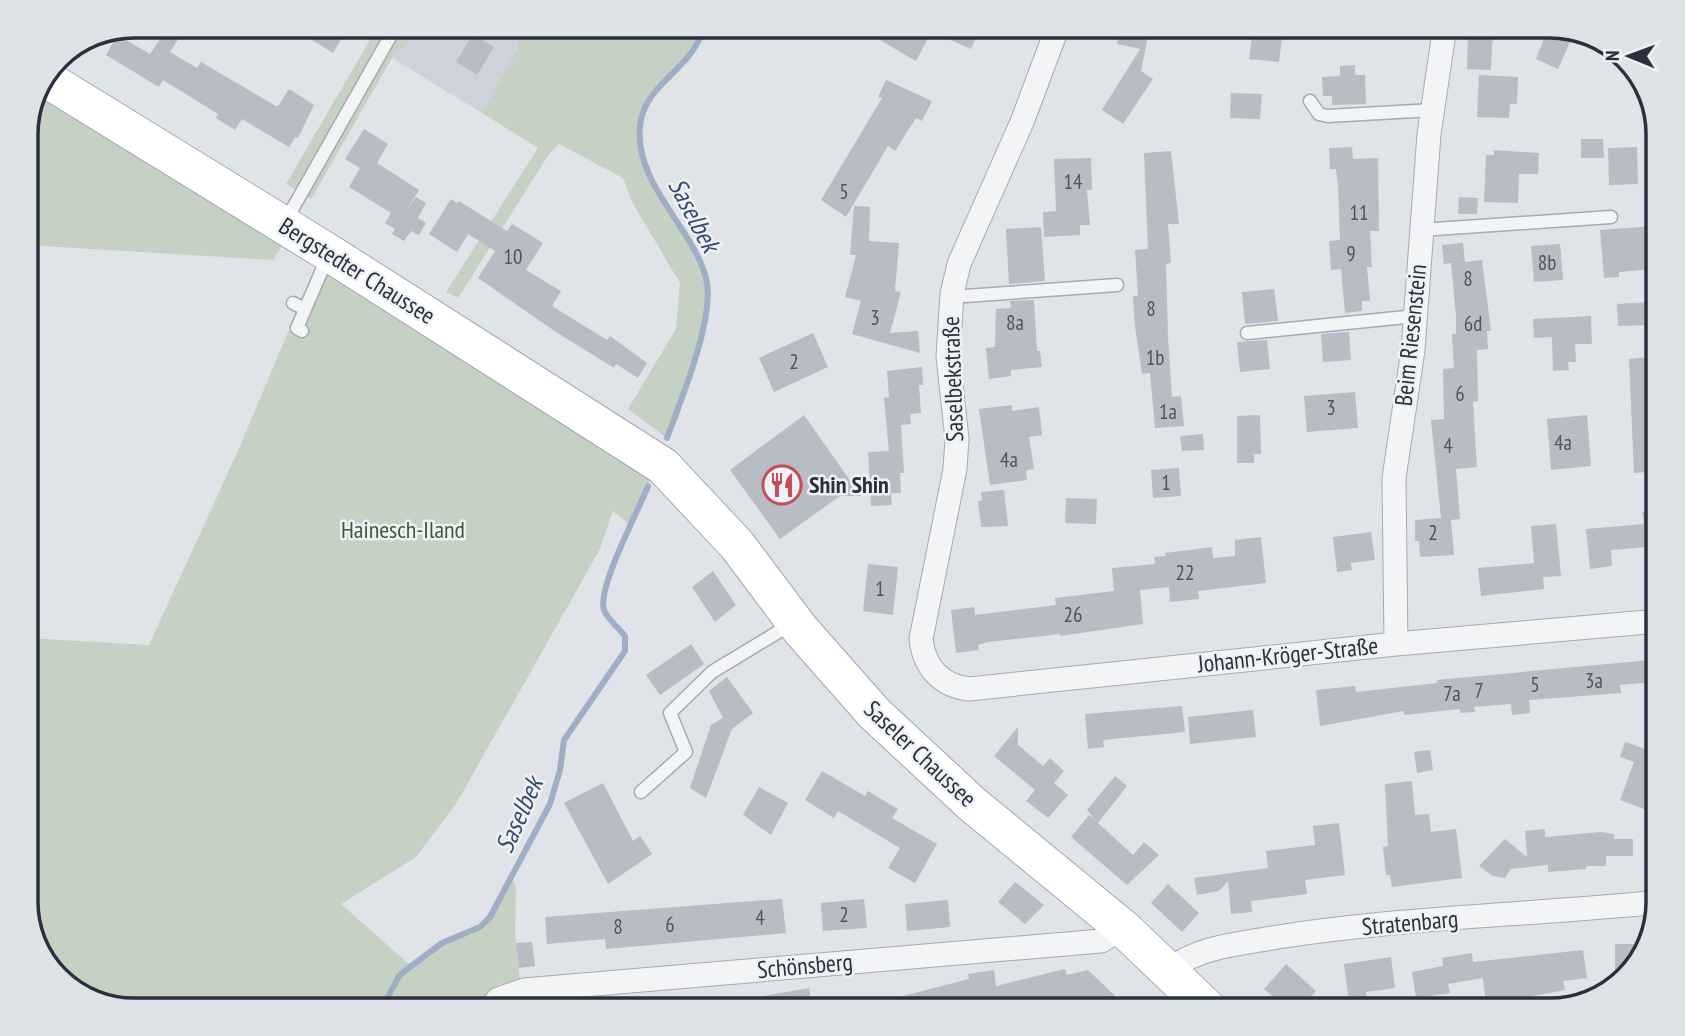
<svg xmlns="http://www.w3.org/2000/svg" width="1685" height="1036" font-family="'PT Sans Narrow',sans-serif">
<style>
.built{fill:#ced2da}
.green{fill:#c5d1c2}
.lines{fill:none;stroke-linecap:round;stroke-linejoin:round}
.stream{stroke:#9eafc5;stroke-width:6}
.building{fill:#b8bcc4}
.service-casing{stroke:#a6aab2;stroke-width:15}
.minor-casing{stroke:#a6aab2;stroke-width:25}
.primary-casing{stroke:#a0a7b3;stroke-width:39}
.service{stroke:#f2f4f6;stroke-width:12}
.minor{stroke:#f2f4f6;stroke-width:23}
.primary{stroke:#fff;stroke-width:37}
.labels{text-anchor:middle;stroke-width:5;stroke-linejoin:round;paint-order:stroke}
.number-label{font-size:21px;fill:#4e5360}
.street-label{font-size:24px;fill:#2a303e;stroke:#eff2f5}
.poi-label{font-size:24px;font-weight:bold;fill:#2a303e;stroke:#eff2f5;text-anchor:start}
.park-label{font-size:24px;fill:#3d5838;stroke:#eff2f5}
.water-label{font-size:26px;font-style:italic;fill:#374d6f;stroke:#eff2f5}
.rim{fill:none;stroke:#2a303e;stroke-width:3.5}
</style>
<rect width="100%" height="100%" fill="#e0e3e8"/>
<path class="built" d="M418,26H505L515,34L519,42L515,55L482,113L392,58L398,49L404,48Z"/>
<path class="green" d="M378,26H418L404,49H398L392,58L311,199L286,184Z
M505,26H704C693,71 643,83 640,127C635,185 692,226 706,278C717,317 681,399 667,438L628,409L676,329L680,283L632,202L623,178L559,144L549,154L458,298L446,292L538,148L482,113L518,48L515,34Z
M48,80L292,231L273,260L26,245V128Z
M323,249L653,473L629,524L613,511L600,549L456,804L416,857L341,904L411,966L443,943L486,923L510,878L516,885L515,933L520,980L499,984L479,1010H134L80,995L41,956L26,908V638L149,645L237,453Z"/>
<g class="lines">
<path class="stream" d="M667,438C681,400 716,316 706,278C692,226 635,185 640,127C643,83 693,71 704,26
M381,1010L399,976L406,970L442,943L480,927L490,917L550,804L560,770L564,740L625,651V636C619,628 608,620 604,610C597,587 639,510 648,486"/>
</g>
<path class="building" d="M169,26L182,33L170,52L197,68L201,62L276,106L279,105L289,89L314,105L298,138L295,137L289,147L242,119L235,130L216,118L218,114L163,80L159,87L106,55L117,35L150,54Z
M289,26H338L333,33L342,38L333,53Z
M856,26H905L928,38L916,61Z
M918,26H981L971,49Z
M1120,26H1150L1141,71L1153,79L1123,124L1102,110L1140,49L1117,44Z
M1472,26H1499L1492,44L1491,70L1467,69L1468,36Z
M1549,26L1574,33L1558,69L1536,59Z
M473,34L494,47L477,75L456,62Z
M1252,35L1282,38L1279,62L1249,59Z
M1355,65V75H1365L1366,104L1332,105V96H1323L1322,77L1340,76V66Z
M1479,75L1518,77L1517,104H1510L1509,118L1477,117Z
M886,80L932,101L922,121L916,118L895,151L888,146L846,217L821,200L882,98L878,97Z
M1231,93L1262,94L1260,119L1230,118Z
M364,129L388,144L377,163L419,190L406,211L416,197L426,203L418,218L426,223L419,235L411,231L404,241L392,234L395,229L385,223L391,213L349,187L360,168L345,159Z
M1581,139H1603L1604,158H1581Z
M1352,147L1353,159L1378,158L1379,231H1370L1372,267H1367L1370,301H1362V311L1345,313L1341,269L1331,270L1329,241L1340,240L1338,185L1336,169H1330L1329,148Z
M1637,147L1638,184L1609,185L1608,148Z
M1494,150L1539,153L1538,174H1519L1518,203L1484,202L1486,155H1494Z
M1171,151L1179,224H1168L1171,263L1166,264L1168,338L1172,397L1181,396L1184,426L1155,428L1150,373L1142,374L1135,326L1133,296H1138L1135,250L1148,249L1144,153Z
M1091,158L1092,190H1087L1090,225H1080V235L1044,237L1043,212L1056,211L1054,159Z
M1459,197L1478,198L1477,214H1458Z
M451,199L457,203L459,201L507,231L512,224L543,243L526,270L561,291L552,306L607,340L610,336L647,363L638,378L616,364L614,368L556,332L478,278L495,251L468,234L457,252L429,234Z
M854,206L870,207L869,241L899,243L895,291L901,292L890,333L918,331L920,353L852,334L861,301L845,297L856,255H850Z
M1654,226L1655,269L1619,272V277L1604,278L1600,230Z
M1041,227L1045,281L1009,284L1006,229Z
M1463,243L1465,262L1482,260L1491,331H1487L1488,349L1477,350L1478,401L1473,402L1477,467L1456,469L1460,519L1451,520L1454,555L1420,557L1419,541H1415V520L1441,518L1431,420L1444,419L1443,369L1454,368L1452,334H1456V316L1451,263L1444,264L1442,245Z
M1560,244L1563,280L1534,282L1531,246Z
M1274,289L1278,321L1245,324L1242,292Z
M1034,300L1037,351H1040L1042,367L1011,370V376L989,379L986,348L995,347L996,309L1011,308L1010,301Z
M1652,302L1653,325L1618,326L1617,304Z
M1591,316L1592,344H1575L1576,362H1568L1569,370L1553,371L1552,337L1534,338L1533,319Z
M1349,332L1351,360L1323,362L1321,334Z
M813,333L828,367L774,392L759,358Z
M1267,340L1270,369L1240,372L1237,342Z
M1659,356V403H1653L1655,441H1659V471L1634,473L1629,359Z
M922,367L923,385H919L921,413L910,414L911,424L901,425L904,473H900L901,493H891L892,505L871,506L868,452L889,451L884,398L889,397L887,371Z
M1355,392L1358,428L1307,432L1304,396Z
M1012,405V411L1039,407L1042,435L1029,437L1034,469L1026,470L1027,480L990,485L979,409Z
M804,415L861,496H840L780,539L730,470Z
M1260,415L1261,454H1254V463H1237V416Z
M1587,415L1591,466L1551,470L1547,419Z
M1203,434L1204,450L1182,451L1180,436Z
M1179,468L1181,496L1153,498L1151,470Z
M1004,490L1008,526L981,527L978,501H982L981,492Z
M1066,498L1097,499L1096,524L1065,523Z
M1659,509V563L1649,564L1647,547L1611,550L1612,566L1590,569L1586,529L1644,524L1642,512Z
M1556,524L1561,576L1543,577L1544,589L1481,596L1478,568L1534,563L1531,526Z
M1371,532L1375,560L1351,563L1352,570L1337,572L1333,537Z
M1261,537L1266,583L1198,591L1199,599L1170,602L1169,587L1140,590L1143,624L1060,636V634L988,642L978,645L979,650L956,653L951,610L974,607L975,615L1056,605L1055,598L1114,591L1112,568L1155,564L1154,557L1165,556V553L1212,547L1213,558L1235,556V540Z
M868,564L898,567L893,615L863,611Z
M713,571L736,605L715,622L692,587Z
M691,644L704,664L660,695L646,675Z
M1650,660L1653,682L1620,685L1621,693L1529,700L1530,713L1512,715L1511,704L1474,707L1475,712L1460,713V709L1404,715V711L1320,726L1316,690L1355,686L1356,692L1437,683V680Z
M727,677L753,713L732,729L706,798L690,788L711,725L723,718L709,691Z
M1182,706L1185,732L1103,740L1104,747L1088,749L1085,714Z
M1253,710L1256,737L1190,744L1188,717Z
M1659,721V794L1652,812L1620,800L1634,762L1620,757L1625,742L1646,749Z
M1018,727V745L1043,766L1050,758L1064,771L1054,783L1068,795L1048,818L1026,801L1035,790L994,756Z
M1430,750L1433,770L1417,773L1414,752Z
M822,771L865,796L868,791L898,809L892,818L937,844L915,883L888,868L900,848L838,811L834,818L805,800Z
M1115,776L1127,786L1098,823L1133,855L1144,842L1159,855L1127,885L1071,837L1089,815L1096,821L1087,810Z
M1412,781L1415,815L1429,814L1431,832L1456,829L1462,878L1392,887L1390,875H1386L1383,847L1388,846L1385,784Z
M603,783L633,841L640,836L652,854L608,884L564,803Z
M759,787L788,803L771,835L743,815Z
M1339,823L1345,875L1305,880L1307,894L1251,901L1252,912L1231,914L1228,881L1219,891L1197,895L1194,878L1268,868L1266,851L1315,845L1313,826Z
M1545,829V837L1601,832L1614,834V839H1633V856H1606V866H1586V869L1548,872V865L1511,869L1505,878L1493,876L1479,866L1505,839L1527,857L1525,831Z
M1015,882L1044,905L1025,924L998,902Z
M1168,884L1199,913L1182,932L1151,903Z
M782,899L786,933L606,949L605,939L547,944L545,917Z
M864,899L867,928L823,931L821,903Z
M948,900L950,927L907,931L905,904Z
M532,942L535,966L519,968L516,943Z
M1615,944H1647L1644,956L1615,985Z
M1583,950L1587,978L1563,981L1565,990L1486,1005L1483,978L1448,984L1450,993L1416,998L1412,972L1443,966L1442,958L1472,953L1473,962Z
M1391,957L1395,988L1366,992L1369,1010H1350L1344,964Z
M1286,964L1316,991L1299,1010H1288L1264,989Z
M1065,969L1067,975L1088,970L1130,1010H1079L1073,1004L1050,1010H1025L1023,999L948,1010H872V1004L969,979L968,974L994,970L996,986Z
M809,988L812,1010H741L740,1000Z"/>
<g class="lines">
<g class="service-casing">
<path id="service" d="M1310,101L1319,114L1328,116L1432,110
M285,222L391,35L400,26
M1421,230L1611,217
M952,294L965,296L1117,285
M293,303L305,309
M302,331L297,328L328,256
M1247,333L1416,316
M641,792L686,752L670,713L712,672L778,632L789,619"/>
</g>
<g class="minor-casing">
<path id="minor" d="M1058,26L1022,122L959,264L952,294L948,357L957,439L955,469L921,639C924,667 941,686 969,689L1396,644L1659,621
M1396,644L1394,478L1413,350L1429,134L1445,26
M1168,970C1201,946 1239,944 1278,937C1404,917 1532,915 1659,902
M489,1010L498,999L524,990L1101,941L1123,928"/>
</g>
<g class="primary-casing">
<path id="primary" d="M48,80L329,253L663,466L737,545L800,629L874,713L972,804L1123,928L1209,1010"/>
</g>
<use href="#service" class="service"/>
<use href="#minor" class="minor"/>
<use href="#primary" class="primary"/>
</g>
<defs>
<g id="restaurant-ring" transform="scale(2.0125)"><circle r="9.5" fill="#eff2f5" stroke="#c34f5a" stroke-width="1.5"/><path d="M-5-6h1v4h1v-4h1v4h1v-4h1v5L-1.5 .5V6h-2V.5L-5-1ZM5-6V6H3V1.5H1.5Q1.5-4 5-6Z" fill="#c34f5a"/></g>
</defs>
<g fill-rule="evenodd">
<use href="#restaurant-ring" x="782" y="485"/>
</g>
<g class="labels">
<g class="number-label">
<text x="1073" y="189">14</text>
<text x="844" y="199">5</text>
<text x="1359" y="220">11</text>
<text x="1351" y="261">9</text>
<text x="513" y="264">10</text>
<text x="1547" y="270">8b</text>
<text x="1468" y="286">8</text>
<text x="1151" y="316">8</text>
<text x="875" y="325">3</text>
<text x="1015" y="330">8a</text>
<text x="1473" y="331">6d</text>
<text x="1155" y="365">1b</text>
<text x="794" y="369">2</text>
<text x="1460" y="401">6</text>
<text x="1331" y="415">3</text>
<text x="1168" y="419">1a</text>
<text x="1563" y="450">4a</text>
<text x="1448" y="453">4</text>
<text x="1009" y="467">4a</text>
<text x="1166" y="490">1</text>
<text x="1433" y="540">2</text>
<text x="1185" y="580">22</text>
<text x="880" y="596">1</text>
<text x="1073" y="622">26</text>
<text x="1594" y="688">3a</text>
<text x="1535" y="692">5</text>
<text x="1479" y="698">7</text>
<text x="1452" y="701">7a</text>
<text x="844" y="922">2</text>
<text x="760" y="925">4</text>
<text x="670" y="932">6</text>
<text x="618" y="934">8</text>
</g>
<g class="street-label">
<text transform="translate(357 271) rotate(32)" y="8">Bergstedter Chaussee</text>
<text transform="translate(1411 335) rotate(-84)" y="8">Beim Riesenstein</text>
<text transform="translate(953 379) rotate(-92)" y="8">Saselbekstraße</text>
<text transform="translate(1288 655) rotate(-6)" y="8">Johann-Kröger-Straße</text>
<text transform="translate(920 754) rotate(43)" y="8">Saseler Chaussee</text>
<text transform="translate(1410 923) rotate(-5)" y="8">Stratenbarg</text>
<text transform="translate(805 966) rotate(-5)" y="8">Schönsberg</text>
</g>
<g class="poi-label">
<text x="809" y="493">Shin Shin</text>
</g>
<g class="park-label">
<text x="403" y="538">Hainesch-Iland</text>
</g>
<g class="water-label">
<text transform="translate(694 215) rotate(62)" y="9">Saselbek</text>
<text transform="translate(519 815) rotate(-66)" y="9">Saselbek</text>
</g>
</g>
<path d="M0 0H1685V1036H0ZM134 38H1550A96 96 0 0 1 1646 134V902A96 96 0 0 1 1550 998H134A96 96 0 0 1 38 902V134A96 96 0 0 1 134 38Z" fill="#dfe2e6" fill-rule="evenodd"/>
<path class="rim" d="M134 38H1550A96 96 0 0 1 1646 134V902A96 96 0 0 1 1550 998H134A96 96 0 0 1 38 902V134A96 96 0 0 1 134 38Z"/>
<g transform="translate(1629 56) rotate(271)" stroke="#eff2f5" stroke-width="5" paint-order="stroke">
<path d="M0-5L12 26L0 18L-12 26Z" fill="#2a303e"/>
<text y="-10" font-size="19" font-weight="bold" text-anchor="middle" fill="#2a303e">N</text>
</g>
</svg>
